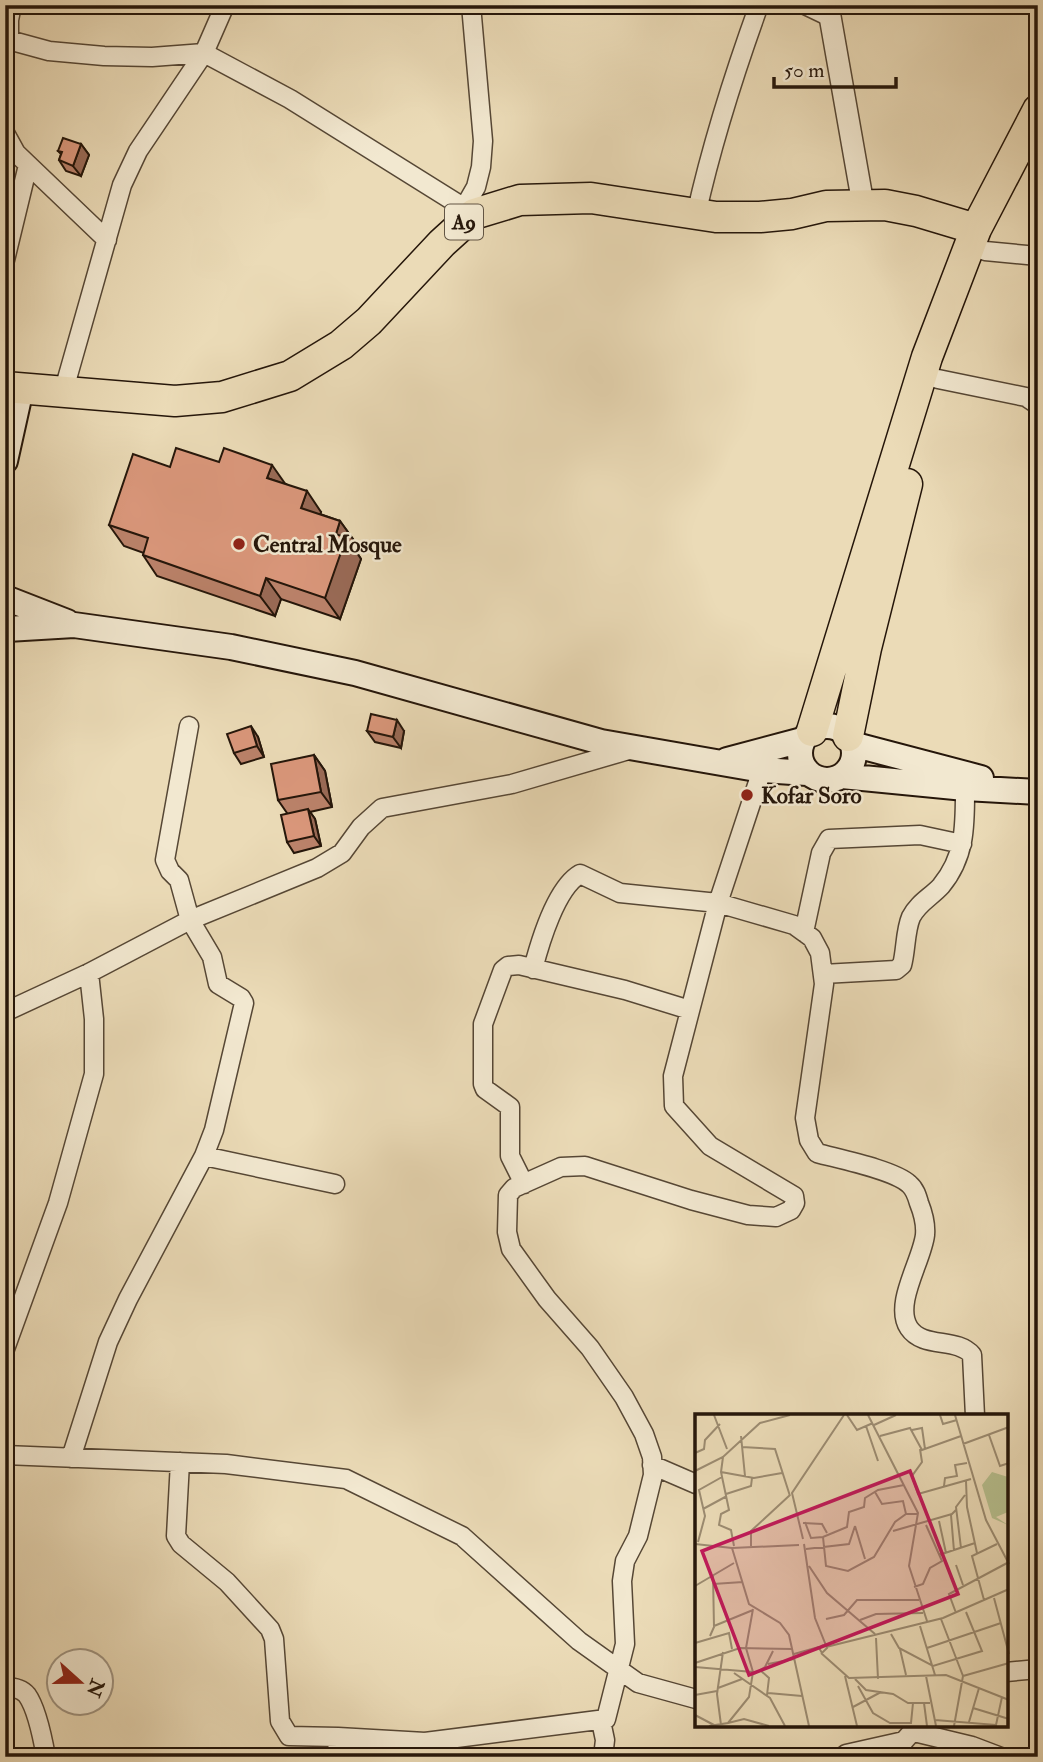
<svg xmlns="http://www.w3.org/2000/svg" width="1043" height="1762" font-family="'IM FELL Double Pica',serif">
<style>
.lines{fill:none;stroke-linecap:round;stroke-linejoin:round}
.minor-casing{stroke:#564735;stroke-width:21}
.tertiary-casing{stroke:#564735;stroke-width:24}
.secondary-casing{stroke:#25160a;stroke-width:28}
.trunk-casing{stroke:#25160a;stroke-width:33}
.minor{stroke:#f2e8d0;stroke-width:18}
.tertiary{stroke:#f2e8d0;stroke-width:21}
.secondary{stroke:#f2e8d0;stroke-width:24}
.trunk{stroke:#ebdbb7;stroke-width:30}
.wall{fill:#bb826a;stroke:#25160a;stroke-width:2}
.shaded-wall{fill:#996a56;stroke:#25160a;stroke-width:2}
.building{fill:#da977b;stroke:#25160a;stroke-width:2}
.poi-dot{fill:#8f2418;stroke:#f2e8d0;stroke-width:2.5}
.labels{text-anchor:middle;stroke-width:5;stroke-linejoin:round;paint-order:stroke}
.shield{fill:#f2e8d0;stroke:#625545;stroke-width:2}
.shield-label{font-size:21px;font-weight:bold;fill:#25160a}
.poi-label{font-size:23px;font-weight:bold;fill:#25160a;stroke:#f2e8d0;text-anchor:start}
.inset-road{fill:none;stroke:#9c8c72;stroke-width:2}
.view{fill:#c2185b;fill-opacity:0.15;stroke:#c2185b;stroke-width:3.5}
.inset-edge{fill:none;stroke:#25160a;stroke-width:3.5}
</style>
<rect width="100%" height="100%" fill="#ebdbb7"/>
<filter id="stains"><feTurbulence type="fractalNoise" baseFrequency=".00286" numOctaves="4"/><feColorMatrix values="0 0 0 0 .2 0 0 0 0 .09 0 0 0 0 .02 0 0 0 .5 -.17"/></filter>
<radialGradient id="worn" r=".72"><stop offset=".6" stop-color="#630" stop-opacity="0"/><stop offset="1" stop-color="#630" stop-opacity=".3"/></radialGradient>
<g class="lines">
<g class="minor-casing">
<path id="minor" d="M805,5L830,17
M5,39L49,51L104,56L152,57L204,53L290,99L474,214
M9,41V20L12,5
M5,133L16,153L107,240
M464,208L476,187L481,167L483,141L471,5
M696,215C712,143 734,74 759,5
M985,251L1038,256
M5,260L28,165
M938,379L1026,397L1038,405
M63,393L122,185L138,151L204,53L225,5
M804,932L821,853L829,839L920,835L962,844
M533,969C540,942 556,888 580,874L620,893L718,903L794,925L812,938L820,953L824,984L805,1118L809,1140L817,1153C839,1159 894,1170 909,1184C915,1189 917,1196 919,1203C923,1213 926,1224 925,1235C922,1261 893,1304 909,1328C923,1349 957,1337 972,1355L975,1416
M823,974L896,970L902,965C906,951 905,931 911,917C918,903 931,897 941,886C966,856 965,824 965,788
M5,1012L89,973L190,920L317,868L342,853L361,827L382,808L512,784L632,749
M204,1156L335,1184
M524,1184L510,1156V1107L485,1089L483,1084V1024L503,970L508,966L519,965L625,990L690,1010
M5,1349L58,1203L94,1074V1019L89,973
M5,1455L226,1464L346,1479L462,1536L579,1641L638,1683L696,1699
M71,1458L108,1342L128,1299L204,1156L214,1130L244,1003L241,998L218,984L212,957L190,920L179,880L170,871L165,860L189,726
M180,1462L176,1536L181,1544L227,1582L270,1629L274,1639L280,1721L289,1736L338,1737L425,1742L606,1719L625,1644L622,1581L625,1561L638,1536L653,1475L652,1457L644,1434L624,1397L590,1348L547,1299L511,1249L507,1232L508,1195L514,1188L561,1167L585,1166L691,1200L748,1215L776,1217L791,1210L795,1203L794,1196L710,1146L674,1106L673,1076L718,903L762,770
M652,1465L696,1484
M1006,1672L1038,1669
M5,1687C13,1687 21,1688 27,1695C37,1709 43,1740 46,1757
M601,1721L605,1740L603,1757
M914,1732L972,1746L1001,1757
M337,1757L338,1737
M843,1757L846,1754L904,1741L918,1725"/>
</g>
<g class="tertiary-casing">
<path id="tertiary" d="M828,5L863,204"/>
</g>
<g class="secondary-casing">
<path id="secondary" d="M5,461L21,389
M8,599L67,622
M7,629L74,625L231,647L355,673L601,742L762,770L807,773
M800 753a27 27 0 1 1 54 0a27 27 0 1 1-54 0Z
M852,744L981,778
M727,760L802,740
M842,776L965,788L1038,792"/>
</g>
<g class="trunk-casing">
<path id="trunk" d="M5,387L175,401L222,397L290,376L341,345L369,321L442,243L474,214L520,200L591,198L716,217H760L792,214L826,206L885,205L916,211L976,229
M812,731L927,357L976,229L1038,110
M848,736L866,648L907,484"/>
</g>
<use href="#minor" class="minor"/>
<use href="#tertiary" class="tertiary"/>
<use href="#secondary" class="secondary"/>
<use href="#trunk" class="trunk"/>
</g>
<path class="wall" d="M81,144L89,155L81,176L66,171L59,160L61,154L58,151Z
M170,467L286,484L321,512L320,514L340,521L355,542L353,547L361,559L340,619L281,599L275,616L157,576L143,555L144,553L124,546L109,525Z
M367,731H404L401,748L375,742Z
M258,737L264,757L241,764L234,753Z
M314,755L325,771L332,807L310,812L315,819L321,846L294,853L287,842V813L278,800Z"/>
<path class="shaded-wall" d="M81,144L89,155L81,176L73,166Z
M272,465L286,485L267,478Z
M307,491L321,512L316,528L301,508Z
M340,521L355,542L353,547L361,559L340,619L325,598L336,534Z
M266,578L281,599L275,616L260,596Z
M397,720L404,731L401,748L393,737Z
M251,726L258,737L264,757L257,746Z
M314,755L325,771L332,807L321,792Z
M308,809L315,819L321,846L314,836Z"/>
<path class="building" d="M63,138L81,144L73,166L59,160L62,152L58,151Z
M176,448L219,462L224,448L272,465L267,478L307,491L301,508L340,521L336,534L346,538L325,598L266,578L260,596L143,555L148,538L109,525L133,454L170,467Z
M371,714L397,720L393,737L367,731Z
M251,726L257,746L234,753L227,734Z
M314,755L321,792L278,800L271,764Z
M308,809L314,836L287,842L281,815Z"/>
<g class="poi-dot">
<circle cx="239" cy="544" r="7"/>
<circle cx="747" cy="795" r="7"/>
</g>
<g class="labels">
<rect class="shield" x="445" y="204.5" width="38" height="35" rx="5"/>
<g class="shield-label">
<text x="464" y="229">A9</text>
</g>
<g class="poi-label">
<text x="253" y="552">Central Mosque</text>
<text x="761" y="803">Kofar Soro</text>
</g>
</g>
<g transform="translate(695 1414)">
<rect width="313" height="313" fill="#ebdbb7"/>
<path d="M297,58L313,63V98L301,103L313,111L297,104L287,71Z" fill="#b7c08f"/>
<path class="inset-road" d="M19,1L32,35M152,1L162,16L178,9M173,1L223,99L214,152L232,207M245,1L248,10L262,6M260,1L291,106L314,150M179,11L201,1M171,12L183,47M217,16L227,14L230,35M294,21L305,52L314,49M46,22L50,62M185,22L215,14L227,36L266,22M268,30L314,13M47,33L80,35L95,82M225,35L227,48L217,62L223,80L276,65M0,39L9,35L10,26L25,10M28,43L26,58L34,96L26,100L24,111L36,116L39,132M0,57L28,43L65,9L95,1M26,58L59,64L87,59M271,67L272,93L282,139M249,72L250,64L262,62L260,51L272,49M180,78L187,90L208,87L211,100M31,80L56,72L57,64M8,95L32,82M244,107L251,139M110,108L116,124L128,123L152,113L154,98L169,93L170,84L183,76L209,71M108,109L127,110L132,119M160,112L170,145M198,117L257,100M128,123L131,152L153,157L179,143L200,108L211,100H223M108,125L97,79L149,1M3,128L10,102L4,76L27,63M0,130L37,134L104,131M109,130L120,204L132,234L127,239L124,234L128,231M56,132V117L95,81M37,134L54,190L85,209L94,221L114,312M266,134L261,93L270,81M111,135L154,130L160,112M259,137L256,101L261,96M244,141L280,129M261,151L268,171M114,152L132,179L180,220M18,170L48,168M0,172L39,149M219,173L228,170L235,154L247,147L231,111M299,184L314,240M289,186L277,142L302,130M261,199L254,180L314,148M131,205L149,201L162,186H224M246,205L268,262L259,312M165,206L181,200L228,199M19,212L58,196M225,212L240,261M196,220L204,234L238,252L287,237L271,198M15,222L19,213L18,161M181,224L183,265M0,229L34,219L37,235M131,233L248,204L314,175M232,234L306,209M205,235L211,261M126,239L154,264L251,261L314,286M99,240L124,233M0,249L45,234L97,235M73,250L99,245M0,253L58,258M65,256L74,264L72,281M39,259L75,284L90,312M59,260L70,253L78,237M150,262L162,312M231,262L241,312M268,262L314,249M160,265L171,276L198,280L213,289H235M163,272L178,299L195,309H216L218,289M23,274L47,265M73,279L107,282M0,281L22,277M229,289L232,312M158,293L186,278M278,294L314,305M0,301L19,311M240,306L301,311L307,283M274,308L284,274M33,309L49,305L74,312M26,311L22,280L28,238M14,312L33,309L54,283L58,258L51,234L58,195"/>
<path class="view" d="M215,57L263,180L54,261L7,137Z"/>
<rect width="313" height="313" class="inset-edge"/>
</g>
<rect width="1043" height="1762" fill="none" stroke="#ebdbb7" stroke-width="28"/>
<rect x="7" y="7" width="1029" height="1748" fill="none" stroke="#25160a" stroke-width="3.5"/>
<rect x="14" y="14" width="1015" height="1734" fill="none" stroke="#25160a" stroke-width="2"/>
<g transform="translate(80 1682) rotate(111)"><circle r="33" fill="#f2e8d0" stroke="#a09481" stroke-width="2"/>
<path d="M0-5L12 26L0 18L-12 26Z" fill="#8f2418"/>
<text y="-10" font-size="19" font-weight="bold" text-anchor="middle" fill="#25160a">N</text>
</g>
<path d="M774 77v10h122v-10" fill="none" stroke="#25160a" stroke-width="3.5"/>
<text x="784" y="77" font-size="21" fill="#25160a" stroke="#f2e8d0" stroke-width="5" paint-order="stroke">50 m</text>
<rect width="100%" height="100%" filter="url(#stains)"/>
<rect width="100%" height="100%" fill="url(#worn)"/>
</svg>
